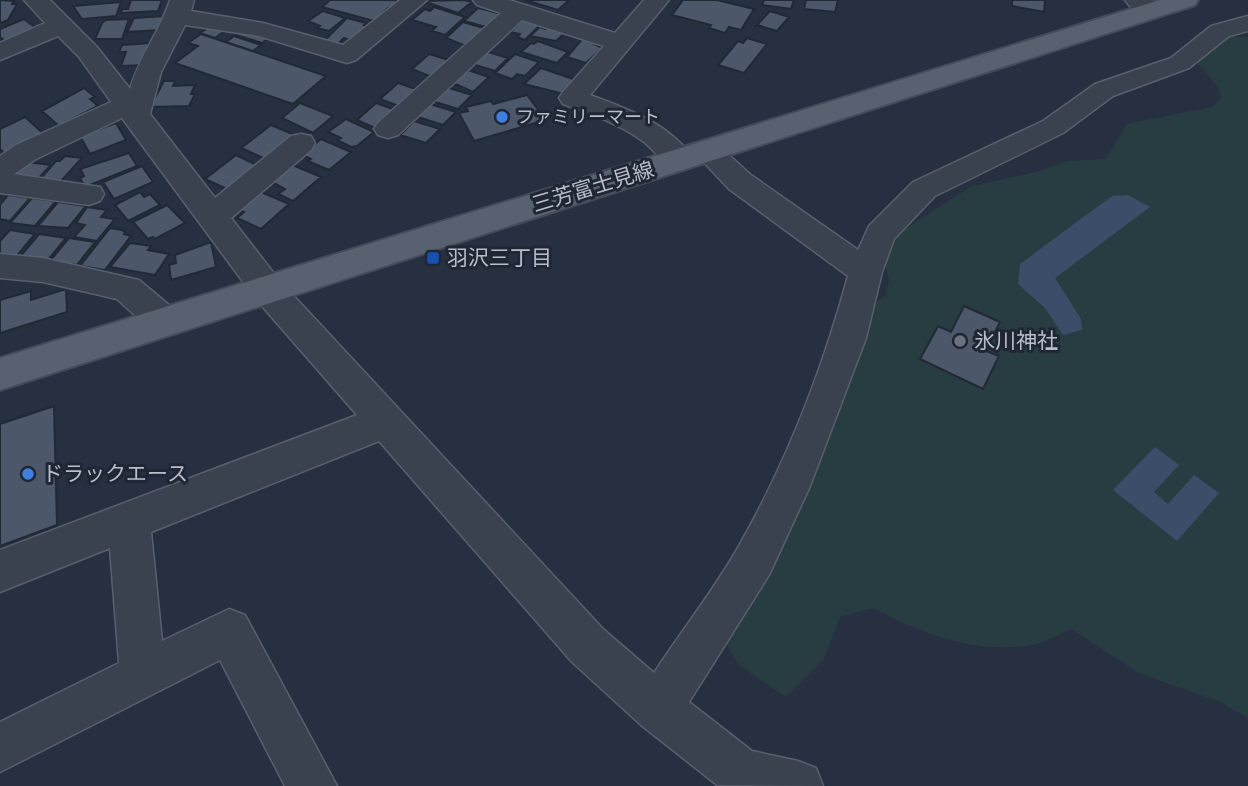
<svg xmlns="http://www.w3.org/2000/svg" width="1248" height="786" font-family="Arial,'Noto Sans JP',sans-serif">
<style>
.green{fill:#283d41}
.water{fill:#3c4d69}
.building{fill:#4c5769;stroke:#212937;stroke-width:2}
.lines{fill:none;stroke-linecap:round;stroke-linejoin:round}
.minor-casing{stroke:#58606e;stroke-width:3}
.major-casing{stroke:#444b59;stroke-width:4}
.minor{fill:#3a4250;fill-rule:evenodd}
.major{fill:#586170;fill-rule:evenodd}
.shop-dot{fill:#3f7fe0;stroke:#1f2735;stroke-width:2.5}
.transit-dot{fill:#1a4fb4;stroke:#1f2735;stroke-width:2.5}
.worship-dot{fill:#6b7280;stroke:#1f2735;stroke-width:2.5}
.labels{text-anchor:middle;stroke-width:6;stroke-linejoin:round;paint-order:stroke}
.far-poi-label{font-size:18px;fill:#b7bdcb;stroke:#1f2735;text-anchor:start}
.street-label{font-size:21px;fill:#b7bdcb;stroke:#1f2735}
.poi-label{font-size:21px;fill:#b7bdcb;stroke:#1f2735;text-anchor:start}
</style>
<rect width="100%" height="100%" fill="#263040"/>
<path class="green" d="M1227,36L1248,37V718L1220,702L1139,673L1072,629C1059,634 1045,643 1032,645C976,655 921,633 873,608L840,617L824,659L786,697L738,664L721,635L870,310L886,294L889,281L885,261L887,237L905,229L972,186L1036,172L1068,161L1106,159L1127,124L1212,107L1221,98L1218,87L1195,60L1219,46Z"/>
<path class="water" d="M1128,195L1150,207L1055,278L1081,319L1082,330L1063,335L1045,308L1018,284L1020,264L1112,196Z
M1155,447L1179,465L1154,492L1168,504L1194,475L1219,493L1177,541L1113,490Z"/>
<path class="building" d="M0,0L14,1L12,4H17L8,20L0,23Z
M131,0H162L158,11L121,13L122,9H128Z
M330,0H394L400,2L392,9L388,8L374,21L322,7Z
M464,0L472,2L458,13L423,1Z
M525,0H569L558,10Z
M683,0H717L754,9L741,30L729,27L725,33L709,28L711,25L672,15Z
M764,0H794L791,9L762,5Z
M806,0H838L835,12L804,9Z
M1012,0H1045L1044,12L1012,6Z
M121,2L116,16L82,19L73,6Z
M434,7L465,17L445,35L432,31L436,27L412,20L425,9L430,11Z
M478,8L487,10L500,14L486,27L464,21Z
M323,11L345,18L329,31L317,28L320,26L308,21Z
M770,11L789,17L777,31L757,25Z
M165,16L160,30L127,32L134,18Z
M347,18L366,23L364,25L370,27L350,40L344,38L338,44L325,40Z
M24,19L36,28L7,43L0,37V29Z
M129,19L122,39H95L102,23L106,20Z
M523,19L540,25L525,40L517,37L520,34L510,32Z
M463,22L487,29L468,47L446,38Z
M211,26L226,30L215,38L200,33Z
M548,26L566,32L556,41L530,36L540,27L545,29Z
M243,29L270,37L262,43L236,35Z
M201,34L326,76L293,104L175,63L198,46L188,43Z
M234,36L261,45L253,51L226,42Z
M583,38L602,48L586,63L567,57Z
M747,38L767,44L744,73L718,65L738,41L743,43Z
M538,41L568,52L557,63L521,52L531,43L534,44Z
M151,43L144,65L121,66L126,52H119L122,45Z
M485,51L508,58L495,71L472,64Z
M429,54L452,61L434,78L412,69Z
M515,54L539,62L525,76L517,74L512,79L495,73Z
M541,68L576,80L564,94L524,84Z
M465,69L489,77L473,92L453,83Z
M164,81H175L173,86L195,85L191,94H195L189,106L150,107Z
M398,83L419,90L404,108L380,99Z
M446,87L472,95L458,109L432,101Z
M84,88L95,97L90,99L98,106L59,126L42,111Z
M527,95L546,120L474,141L459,113L468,111L466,107L491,101L493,104Z
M300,103L333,116L313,133L282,118Z
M376,103L401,112L379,130L357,120Z
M430,104L456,112L443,125L418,117Z
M25,117L46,136L7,156L0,149V129Z
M346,119L374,132L357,146L351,147L337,140L341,138L328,132Z
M414,121L440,129L426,143L400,135Z
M116,123L126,140L90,154L80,136Z
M271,125L297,136L268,160L241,148Z
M321,139L351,152L329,170L308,161L311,159L302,155Z
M129,153L137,166L85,187L80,178L84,176L80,169Z
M236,155L259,166L229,190L205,179Z
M65,156L82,158L61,181L41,178L56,161H60Z
M27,162L51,165L35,182L8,179Z
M288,163L321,177L293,201L278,194L285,189L270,181Z
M142,166L153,182L114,199L103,182Z
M259,191L289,204L261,229L237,218L244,212L236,208Z
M140,192L144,197L150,194L160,205L128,221L115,205Z
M8,195L30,198L10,221L0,219V205Z
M32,198L56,201L35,226L10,223Z
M58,202L86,206L68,228L38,226Z
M167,205L185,223L155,239L153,237L148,239L133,222Z
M87,207L107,210L101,217L115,219L97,241L74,237L85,225L76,223Z
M110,228L122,230L125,232L124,234L131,236L105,270L80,266Z
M10,230L35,234L15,258L0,256V241Z
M39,234L66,238L47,261L20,257Z
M69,238L95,242L77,265L50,261Z
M211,242L216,267L171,280L169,265L176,263L175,255Z
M130,243L151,246L148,250L169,254L155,275L110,267Z
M66,289L67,312L0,333V300L31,291V300Z
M964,306L1000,322L986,351L999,356L983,389L920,359L938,326L951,332Z
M54,406L57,525L0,546V424Z"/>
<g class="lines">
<g class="minor-casing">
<path id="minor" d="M24,0H50L97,47L130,89C139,57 160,31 170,0H194L191,11L263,23L343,45L400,0H427L356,60L347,63L259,36L185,25L161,72L150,114L215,198L291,136L301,134L311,136L315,143L311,150L231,218L279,280L604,630L654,673C682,630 715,589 740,544C787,461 823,368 848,276L729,189L693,151L697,144L707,141L717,144L751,175L858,250L869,226L913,182L1043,121L1095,84L1171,58L1211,26L1248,16V31L1229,36L1189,68L1113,96L1063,133L935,196L894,239L882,272L866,338L810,486L769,575L689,702L752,751L798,761L816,768L823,786L717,785L641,725L572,662L379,441L151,532L162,641L229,609L245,615L337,786H285L220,660L0,772V722L119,663L110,548L0,592V550L357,415L255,298L122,118L36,159L14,174L100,187L104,194L100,201L89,205L0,193V156L16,145L111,102L79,57L58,36L0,60V43L45,23Z
M473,0H509L615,33L644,0H669L590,95C628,109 671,124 694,160L689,167C667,173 660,155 644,142C620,124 591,114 563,104L559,98L563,92L604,46L522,20L398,135L388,138L378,135L374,129L378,123L501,13L477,5Z
M1125,0H1152L1164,11L1161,16C1146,20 1133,12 1125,0Z
M0,254L43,258L139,280L176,311L181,321L176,331L164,335L152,331L117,299L43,282L0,278Z"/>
</g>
<g class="major-casing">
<path id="major" d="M1160,0H1198L1195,5L0,390V358Z"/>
</g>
<use href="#minor" class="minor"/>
<use href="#major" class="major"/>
</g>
<g class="shop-dot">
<circle cx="502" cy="117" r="7"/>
<circle cx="28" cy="474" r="7"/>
</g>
<rect class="transit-dot" x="426" y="251" width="14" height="14" rx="3.5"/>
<circle class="worship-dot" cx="960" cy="341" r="7"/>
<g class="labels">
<g class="far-poi-label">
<text x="516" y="123">ファミリーマート</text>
</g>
<g class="street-label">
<text transform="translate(593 187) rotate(-17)" y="7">三芳富士見線</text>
</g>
<g class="poi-label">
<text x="447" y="265">羽沢三丁目</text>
<text x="974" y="348">氷川神社</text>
<text x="42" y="481">ドラックエース</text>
</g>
</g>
</svg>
